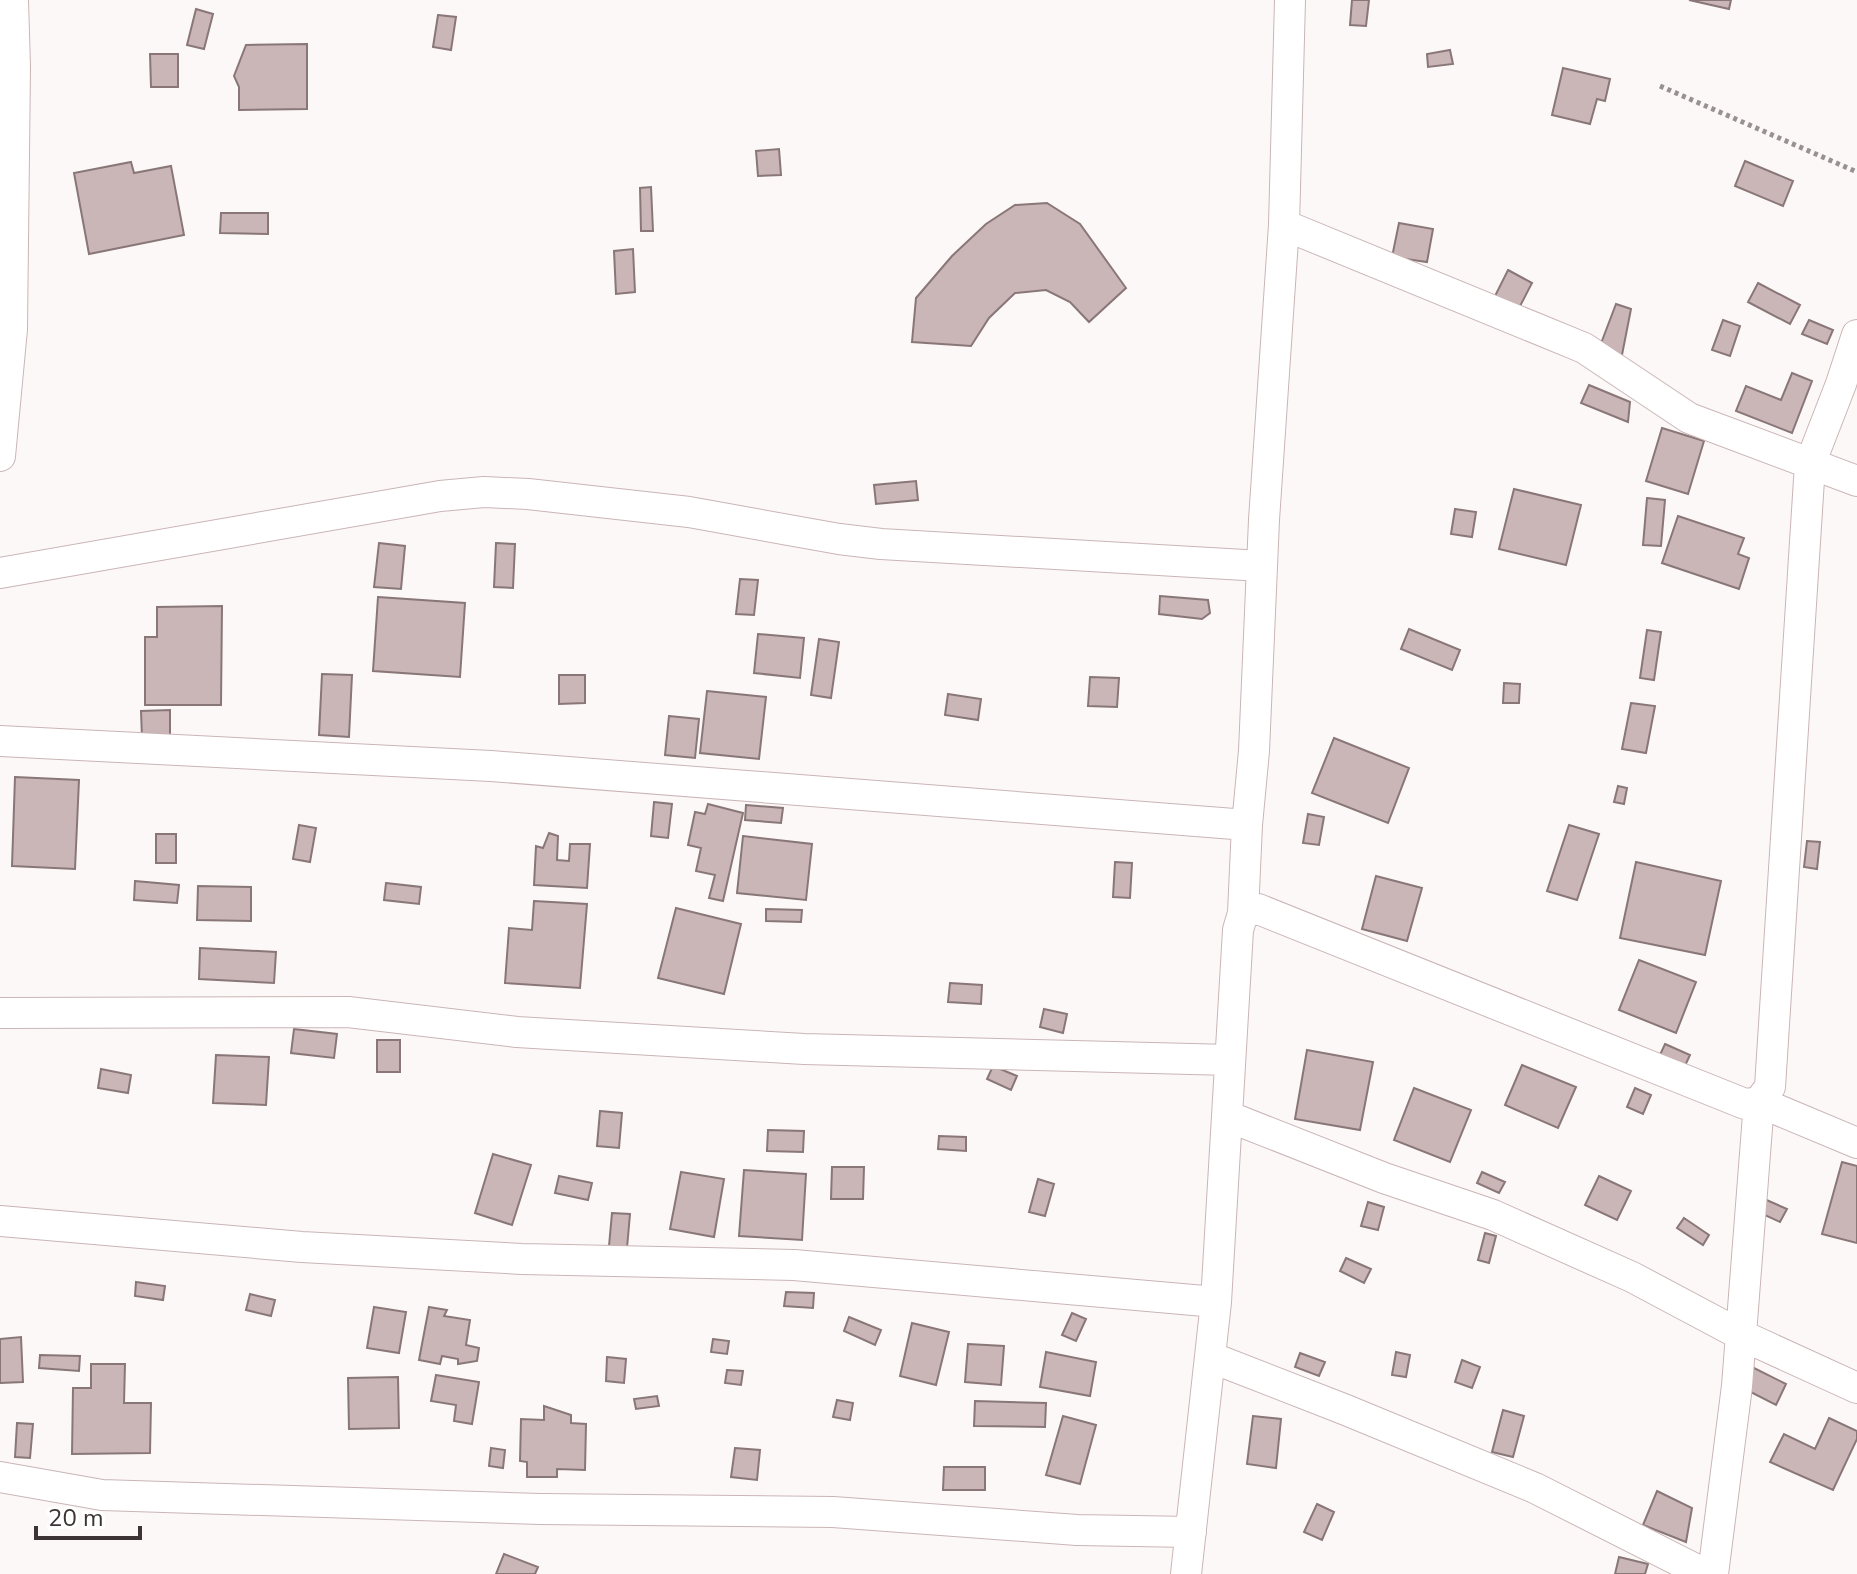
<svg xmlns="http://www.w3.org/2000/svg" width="1857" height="1574" font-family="'Nunito Sans',sans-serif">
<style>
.building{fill:#cab5b7;stroke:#897778;stroke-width:2}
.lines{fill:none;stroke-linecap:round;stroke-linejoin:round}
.minor-casing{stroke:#cab5b6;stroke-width:32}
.path{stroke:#989192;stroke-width:5;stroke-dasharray:4 4;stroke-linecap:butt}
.minor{stroke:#fff;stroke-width:30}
</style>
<rect width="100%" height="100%" fill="#fdf8f8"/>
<path class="building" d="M1352,0H1369L1366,26L1350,25Z
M1689,0H1731L1729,9Z
M196,9L213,14L204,49L187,45Z
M438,15L456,17L451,50L433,47Z
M307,44V109L239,110V87L234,76L246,45Z
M1450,50L1453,64L1428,67L1427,54Z
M150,54H178V87H151Z
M1563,68L1610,79L1605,101L1597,99L1590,124L1552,115Z
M779,149L781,175L758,176L756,151Z
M1745,161L1793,181L1783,206L1735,186Z
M131,162L134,173L171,166L184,235L89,254L74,173Z
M651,187L653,231H641L640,188Z
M1047,203L1080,224L1126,288L1089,322L1070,302L1046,290L1015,293L989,318L971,346L912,342L916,298L952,256L986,224L1015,205Z
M221,213H268V234L220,233Z
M1399,223L1433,229L1427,262L1392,257Z
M633,249L635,292L616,294L614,251Z
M1508,270L1532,283L1518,310L1494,298Z
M1758,283L1800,305L1790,324L1748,302Z
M1616,304L1631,309L1621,360L1600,346Z
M1723,320L1740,326L1730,356L1712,350Z
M1809,320L1833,330L1827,344L1802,334Z
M1792,373L1812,381L1792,433L1736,411L1746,386L1781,400Z
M1589,385L1630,402L1628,422L1581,403Z
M1662,428L1704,441L1688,494L1646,481Z
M916,481L918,500L876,504L874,485Z
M1514,489L1581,505L1566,565L1499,549Z
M1647,498L1665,500L1661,546L1643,545Z
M1455,509L1476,512L1472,537L1451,534Z
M1678,516L1744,538L1738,554L1749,558L1739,589L1662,563Z
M379,543L405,546L401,589L374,587Z
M496,543L515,544L513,588L494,587Z
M740,579L758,580L754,615L736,614Z
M1160,596L1208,600L1210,613L1202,619L1159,614Z
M378,597L465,603L460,677L373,671Z
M222,606L221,705H145V637H157V607Z
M1409,629L1460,650L1452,670L1401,649Z
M1647,630L1661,632L1654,680L1640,678Z
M758,634L804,638L800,678L754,673Z
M819,639L839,642L831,698L811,695Z
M322,674L352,675L349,737L319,735Z
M559,675H585V703L559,704Z
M1090,677L1119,678L1117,707L1088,706Z
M1504,683L1520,684L1519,703H1503Z
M707,691L766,697L759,759L700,753Z
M948,694L981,699L978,720L945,715Z
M1631,703L1655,706L1646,753L1622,749Z
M170,710V737L142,738L141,711Z
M669,716L699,719L695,758L665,755Z
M1334,738L1409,768L1388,823L1312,793Z
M15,777L79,780L75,869L12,866Z
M1618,786L1627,788L1624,804L1614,802Z
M654,802L672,804L668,838L651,836Z
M708,804L743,813L723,901L709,898L715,875L696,871L701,848L688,845L695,812L705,814Z
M746,805L783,808L781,823L745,820Z
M1308,814L1324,817L1319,845L1303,843Z
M299,825L316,828L310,862L293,859Z
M1569,825L1599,834L1577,900L1547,891Z
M549,833L558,836L557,860L569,861L570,844H590L587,888L534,885L536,846L543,848Z
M156,834H176V863H156Z
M743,836L812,844L806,900L737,893Z
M1807,841L1820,842L1817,869L1804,867Z
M1115,862L1132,863L1130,898L1113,897Z
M1636,862L1721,881L1705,955L1620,938Z
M1376,876L1422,888L1407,941L1362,929Z
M135,881L179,885L177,903L134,900Z
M386,883L421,887L419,904L384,900Z
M198,886L251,887V921L197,920Z
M534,901L587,904L580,988L505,983L509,928L532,930Z
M676,908L741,924L724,994L658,978Z
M766,909L802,910L801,922L766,921Z
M200,948L276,952L274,983L199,979Z
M1639,960L1696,982L1676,1033L1619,1010Z
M950,983L982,985L981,1004L948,1002Z
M1044,1009L1067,1014L1063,1033L1040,1027Z
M294,1029L337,1034L334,1058L291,1053Z
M377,1040H400V1072H377Z
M1665,1044L1690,1055L1684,1068L1659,1057Z
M1307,1050L1373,1062L1360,1130L1295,1119Z
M216,1055L269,1057L266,1105L213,1103Z
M1522,1065L1576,1087L1558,1128L1505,1105Z
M993,1066L1017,1076L1011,1090L987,1079Z
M101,1069L131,1075L128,1093L98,1088Z
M1414,1088L1471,1110L1450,1162L1394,1140Z
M1635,1088L1651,1095L1643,1114L1627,1107Z
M600,1111L622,1113L619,1148L597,1146Z
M768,1130L804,1131L803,1152L767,1151Z
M939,1136L966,1137V1151L938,1149Z
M493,1154L531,1165L512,1225L475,1213Z
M1842,1162L1857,1166V1243L1822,1234Z
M832,1167H864L863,1199H831Z
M744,1170L806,1174L802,1240L739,1236Z
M681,1172L724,1179L714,1237L670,1229Z
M1482,1172L1505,1182L1499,1193L1477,1183Z
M559,1176L592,1183L588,1200L555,1193Z
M1599,1176L1631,1191L1617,1220L1585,1205Z
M1038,1179L1054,1184L1045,1216L1029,1212Z
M1762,1198L1787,1209L1780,1222L1756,1211Z
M1368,1202L1384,1207L1378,1230L1361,1226Z
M612,1213L630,1214L627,1248L609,1246Z
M1684,1218L1709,1235L1703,1245L1677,1228Z
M1485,1233L1496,1236L1489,1263L1478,1260Z
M1346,1258L1371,1269L1364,1283L1340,1271Z
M136,1282L165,1286L163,1300L135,1296Z
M786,1292L814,1293L813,1308L784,1306Z
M250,1294L275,1300L271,1316L246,1310Z
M374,1307L406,1312L399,1353L367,1348Z
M429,1307L447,1310L444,1316L470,1320L466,1345L479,1348L477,1361L458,1364V1359L442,1356L440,1364L419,1360Z
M1072,1313L1086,1319L1076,1341L1062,1335Z
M849,1317L881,1330L875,1345L844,1331Z
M912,1323L949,1332L936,1385L900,1376Z
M21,1337L23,1382L0,1383V1339Z
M713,1339L729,1341L727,1354L711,1352Z
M968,1344L1004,1346L1001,1385L965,1382Z
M1046,1352L1096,1362L1090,1396L1040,1387Z
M1396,1352L1410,1355L1406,1377L1392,1375Z
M1300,1353L1325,1362L1319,1376L1295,1367Z
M40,1355L80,1356L79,1371L39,1368Z
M607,1357L626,1359L624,1383L606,1381Z
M1462,1360L1480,1367L1472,1388L1455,1382Z
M91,1364H125L124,1403H151L150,1453L72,1454L73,1388H91Z
M1748,1365L1786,1384L1776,1405L1737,1385Z
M727,1370L743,1371L741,1385L725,1383Z
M436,1375L479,1382L472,1424L454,1421L456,1405L431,1401Z
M398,1377L399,1428L349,1429L348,1378Z
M657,1396L659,1406L636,1409L634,1399Z
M837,1400L853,1403L850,1420L833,1417Z
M975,1401L1046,1403L1045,1427L974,1426Z
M544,1406L571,1415V1423L586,1424L585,1470L557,1469V1477H527V1462L520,1461L521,1419L544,1420Z
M1503,1410L1524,1416L1513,1457L1492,1452Z
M1063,1416L1096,1425L1080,1484L1046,1475Z
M1253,1416L1281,1419L1276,1468L1247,1464Z
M1829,1418L1857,1431V1439L1833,1490L1770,1462L1784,1434L1815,1449Z
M17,1423L33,1424L30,1458L15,1457Z
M491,1448L505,1450L503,1468L489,1466Z
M735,1448L760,1450L757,1480L731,1477Z
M944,1467H985V1490H943Z
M1657,1491L1692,1508L1686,1542L1643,1525Z
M1317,1504L1334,1512L1322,1540L1304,1532Z
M504,1554L538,1567L535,1574H496Z
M1619,1557L1648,1564L1645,1574H1615Z"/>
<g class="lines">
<g class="minor-casing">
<path id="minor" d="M1284,225L1584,348L1689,418L1857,481
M0,456L12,329L15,67L13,0
M0,573L440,496L484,492L528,494L689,512L839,539L881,544L1262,566
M0,741L491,766L1247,825
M1243,913L1258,909L1745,1104L1759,1102L1770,1087L1810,464L1841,384L1857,335
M0,1013L348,1012L517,1032L804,1049L1230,1060
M1227,1116L1384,1178L1493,1215L1632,1277L1741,1335L1857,1388
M0,1221L302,1247L522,1259L794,1265L1216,1302
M1210,1357L1346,1410L1535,1488L1705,1574
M0,1477L102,1495L540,1509L833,1512L1077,1530L1191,1532
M1186,1574L1216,1302L1238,930L1243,913L1247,825L1254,751L1264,520L1284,225L1290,0
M1713,1574L1737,1386L1759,1102L1857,1143"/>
</g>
<path class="path" d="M1660,86L1857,172"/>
<use href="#minor" class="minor"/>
</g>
<path d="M36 1526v12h104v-12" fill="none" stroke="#3c3435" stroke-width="4"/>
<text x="48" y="1526" font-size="24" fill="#3c3435" stroke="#ffffff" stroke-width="6" paint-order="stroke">20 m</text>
</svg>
